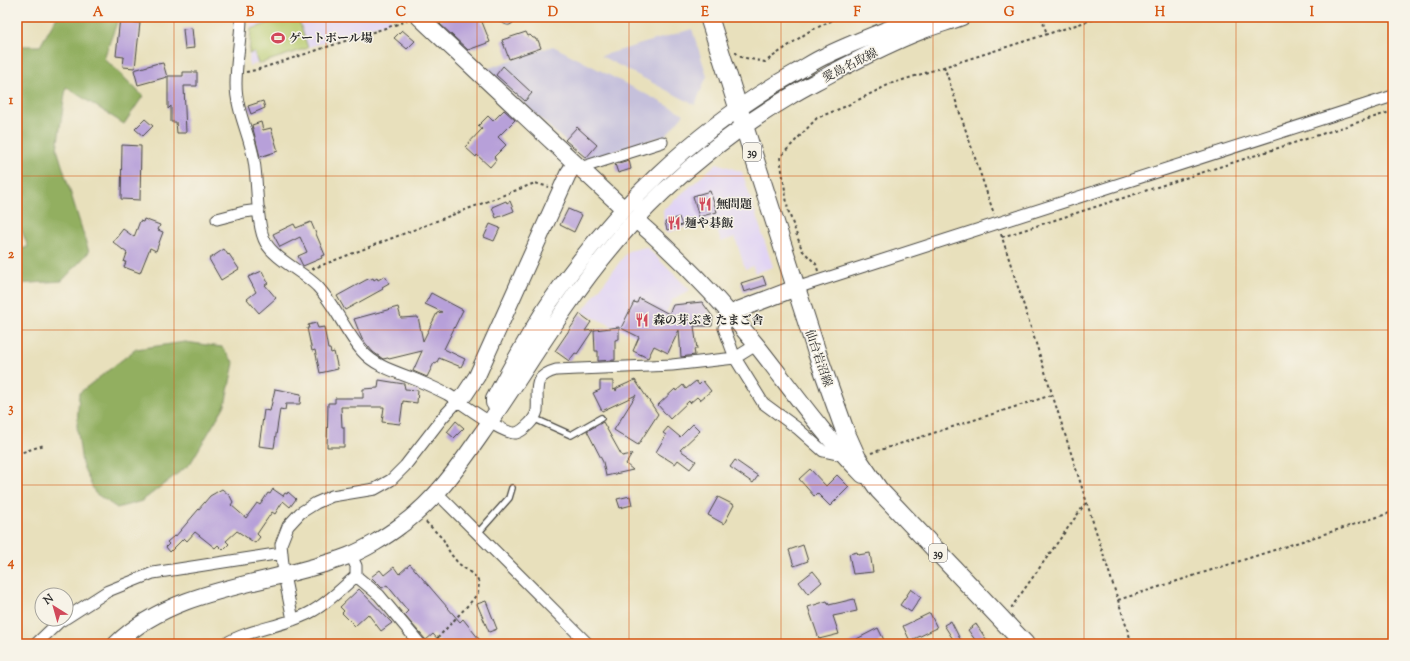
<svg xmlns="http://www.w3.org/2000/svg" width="1410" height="661" font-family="'Sorts Mill Goudy','Noto Serif JP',serif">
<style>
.built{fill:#e1d4f4}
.industrial{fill:#c5c0db}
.green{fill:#b8cb6e;stroke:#727b4c}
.forest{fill:#92af61;stroke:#5e6d46}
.building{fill:#b7a0d9}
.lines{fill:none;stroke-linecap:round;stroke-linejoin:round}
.lane-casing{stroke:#474641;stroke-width:8}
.street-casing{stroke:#474641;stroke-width:13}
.secondary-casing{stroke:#474641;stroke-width:18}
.primary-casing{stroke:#474641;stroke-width:20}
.path{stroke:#474641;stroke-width:2;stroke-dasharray:3 3;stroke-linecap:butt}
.lane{stroke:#fff;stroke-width:5.5}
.street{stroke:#fff;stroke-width:11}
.secondary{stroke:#fff;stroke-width:16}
.primary{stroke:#fff;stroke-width:18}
.grid{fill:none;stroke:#d5540f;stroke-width:1;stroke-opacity:0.55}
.labels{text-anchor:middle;stroke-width:3;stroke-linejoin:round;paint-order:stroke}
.shield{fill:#f7f3e8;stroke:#686764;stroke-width:1}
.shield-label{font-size:11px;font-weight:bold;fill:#2b2b2b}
.poi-label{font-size:12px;font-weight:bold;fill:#2b2b2b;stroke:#f7f3e8;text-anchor:start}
.street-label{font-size:12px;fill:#2b2b2b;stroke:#f7f3e8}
.neatline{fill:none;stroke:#d5540f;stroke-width:1.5}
.grid-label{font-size:13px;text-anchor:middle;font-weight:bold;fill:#d5540f}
</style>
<rect width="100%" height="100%" fill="#f7f3e8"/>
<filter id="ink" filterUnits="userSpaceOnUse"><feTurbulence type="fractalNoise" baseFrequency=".025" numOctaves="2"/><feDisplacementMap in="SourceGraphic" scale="8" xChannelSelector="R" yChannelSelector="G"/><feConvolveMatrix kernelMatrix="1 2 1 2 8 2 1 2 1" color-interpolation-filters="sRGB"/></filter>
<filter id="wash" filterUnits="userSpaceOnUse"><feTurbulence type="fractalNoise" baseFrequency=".012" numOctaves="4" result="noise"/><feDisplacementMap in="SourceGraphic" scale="16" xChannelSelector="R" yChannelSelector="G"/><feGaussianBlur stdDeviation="0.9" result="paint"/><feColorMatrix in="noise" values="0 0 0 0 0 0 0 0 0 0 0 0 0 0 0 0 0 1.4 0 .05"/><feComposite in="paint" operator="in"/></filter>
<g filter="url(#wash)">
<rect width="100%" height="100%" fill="#e8e0bc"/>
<path class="built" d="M251,17H390L391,21L249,66Z
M717,163L742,172L773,267L755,273L753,266L745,269L735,237L721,242L713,218L667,233L664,229L663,210Z
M646,247L690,290L672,300L651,344L582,312L628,251Z"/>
<path class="industrial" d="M692,29L707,76L695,105L601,56Z
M553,46L684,114L666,135L586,160L486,69Z"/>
<path class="green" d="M288,17H298L308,48L258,64L254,52L249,54L251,29Z"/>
<path class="forest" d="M57,17H119L104,58L143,96L124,124L66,87L57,149L89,252L62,281L17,284V250L28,247L17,218V46H40Z
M185,342L222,347L234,363L225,405L190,464L142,501L117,508L95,493L82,464L77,426L79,393L136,349Z"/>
<g id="blocks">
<path class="building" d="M120,17H133L132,22L140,23L135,68L123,67L124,57L116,56Z
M447,17H480L490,42L468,50L440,24L441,19Z
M192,28L194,48L185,49L183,29Z
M402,30L415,41L407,49L394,38Z
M526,32L528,36L530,35L533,38H535L536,40H538L541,48L509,59L502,40Z
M158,63V64L163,63L167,77L138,85L134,70Z
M503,66L532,93L525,101L496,75Z
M183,72H197V86H184L186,133H177L176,122H171V106L168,109V76H183Z
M263,101L265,108L251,114L248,106Z
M504,110L515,120L498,137L506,145L494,157L496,160L490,167L477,155L476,157L465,147L482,129L478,126L488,116L493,121Z
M145,119L153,126L143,136L135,129Z
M261,122L263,130L271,128L278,151L260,157L252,125Z
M577,127L597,145L586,158L565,140Z
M122,145L141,146L140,200L121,199Z
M629,160L631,169L618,173L615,164Z
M710,191L717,212L699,217L693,196Z
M506,201L507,203L510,201L514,211L496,218L492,207Z
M568,209L582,215L574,232L560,225Z
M679,217L682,225L667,230L665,222Z
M144,219L160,225L158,230L163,232L156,251L150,248L140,273L124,267L126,262H124L127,253L113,242L123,229L134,237L140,221L143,222Z
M311,222L325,255L321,256L322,258L303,266L298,256L307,252L300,237L280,247L273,234L294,224L296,228Z
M490,224L500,228L494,241L484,237Z
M224,249L228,255L229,254L239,269L221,280L209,259Z
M262,271L268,283L265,285L276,298L259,313L247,299L256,292L248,277Z
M385,276L389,283L382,287L383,289L345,310L337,296L366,280L369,279V280L373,278L374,280L377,278L378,280Z
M763,276L766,285L744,292L741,283Z
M431,293L463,310L444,349L465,359L461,367L439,358L436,364L434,363L427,377L413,371L422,351L389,359L388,358L383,359L373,352L362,339L354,319L398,307L401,318L418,317L423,341L437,313L442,312L425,304Z
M639,298L669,314L673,305L702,302L713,317L712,326H694L697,349H694L695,355L681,357L679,330L668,353L654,346L648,358L633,351L639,337L621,328L634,302L637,303Z
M580,314L591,322L585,331L593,330L577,354L575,353L569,361L555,351Z
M316,323L318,328L324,327L328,349H330L331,353L334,352L338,369L320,373L315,350L312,351L307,328H309L308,325Z
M619,327V339L615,340V360L598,361V351H595L594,330Z
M379,380L404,384L405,389L418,390L417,403L403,401L400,424L382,422L384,407H341L342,427H344V447H327L328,403H335V398H363V389L378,388Z
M635,380L658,414L638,445L614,430L636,395L602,411L593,393L600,390V381H613V390L616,389V391L617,388Z
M696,381L699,385L703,381L711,391L700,400L697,397L690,403L689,401L670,419L658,405L675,389L676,391L683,385L686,389Z
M275,389L301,394L300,404H286L285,410L280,409L274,448L259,446L264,410L270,411Z
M456,421L464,428L454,438L447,432Z
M603,422L622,456L632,454L626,464L633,470L606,476L603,462L587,431Z
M693,424L700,431L680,450L696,461L690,469L678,460L675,464L656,452L666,435L663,433L668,427L680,437Z
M735,460L758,476L753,483L730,467Z
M810,469L826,486L837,475L849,487L830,506L817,493L814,496L799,479Z
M222,489L230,496L233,502L231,505L246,518L257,503L260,505L268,493L270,494L273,489L283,496L285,493L287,494L288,492L296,499L290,507L283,501L275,514L272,512L257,534L260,537L255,543L237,531L226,541L229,544L223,550L218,545L215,548L195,532L187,541L184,538L170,552L166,547L169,544L167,542L174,536L175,537L210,496Z
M630,496L632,505L620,508L617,499Z
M718,497L734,505L724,524L708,515Z
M803,545L808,561L794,566L789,550Z
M857,552L858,555L870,553L873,572L853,574L849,554Z
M410,564L460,622L463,619L483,644H442L433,634L426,640L404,615L408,611L387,585L382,588L371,577L380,570L384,575L394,567L399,574Z
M813,571L822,582L808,594L799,582Z
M359,589L392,623L381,631L368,614L355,626L342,613L344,611L340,607Z
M911,589L921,597L911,612L900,605Z
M854,599L857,611L833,616L839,634L819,639L808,607L827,601L829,605Z
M486,601L497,629L489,632L477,604Z
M930,613L937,628L910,641L903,626Z
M951,621L962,643L960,644H956L944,625Z
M976,624L984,636L990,644H978L968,630Z
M878,628L884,640L879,642L880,644H847Z"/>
</g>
</g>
<g filter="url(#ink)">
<use href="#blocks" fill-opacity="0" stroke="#474641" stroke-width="1"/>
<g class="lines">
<g class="lane-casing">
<path id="lane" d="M533,418L571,435L601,418
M478,533L509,498L512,488"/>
</g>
<g class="street-casing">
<path id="street" d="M241,17C241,39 236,61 236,84C236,111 250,135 254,161C258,181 256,227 266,243C275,259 303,272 317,286C335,305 345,331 362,351C374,365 393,371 409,377C422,382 435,388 447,394C461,402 503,435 516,433C521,432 525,428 529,424C532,421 536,415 537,411C539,391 530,377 556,370L672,365L735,358L756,345
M504,17L508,19
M580,168L662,142
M217,219L244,212L259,210
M796,288L1393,96
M732,316L724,328L735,358L763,403L797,428L823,451L846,456
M437,493L588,644
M351,555L356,566V576L379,595L420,644
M66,618L108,591L153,573L282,553
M293,620L284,575L281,544L288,526L300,513L316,503L332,496L375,489L391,480L405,466L443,417L458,401
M36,644L59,622L64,619
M225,644C251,628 284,627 311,612C328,603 342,588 356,576"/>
</g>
<g class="secondary-casing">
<path id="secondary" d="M419,17L624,209
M636,220C680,258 721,301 758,347C792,390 824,436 863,475
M732,316L738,310L796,288
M458,401L465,394L477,376L568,174L575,164
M494,403V399C512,366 529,333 550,302C612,210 697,128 793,74C804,68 814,61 825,56C856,41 888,29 920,17
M116,644C176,585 273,585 348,556C364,550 387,536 400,526C434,502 457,469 480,436C509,395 536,351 565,309C593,268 626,227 663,192C700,157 745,123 789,97C803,88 818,81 832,73C861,58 890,43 921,31C934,26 948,22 962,17"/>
</g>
<g class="primary-casing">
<path id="primary" d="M709,17L817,353L845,431L857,458L879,490L1025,644"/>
</g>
<path class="path" d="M1041,17L1047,34
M735,52L741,57L765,62L808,32L839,17
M944,66L994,214
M246,72L256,70L407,21
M1001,234L1132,644
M1002,237L1393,111
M312,269L535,183L549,187
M818,271L816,264L802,250L788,210L780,157L817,118L844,107L890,84L1101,17
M871,453L1052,395
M17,454L44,445
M426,522L443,539L450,553L458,563L476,577L479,583L478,593L470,603L432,644
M1118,600L1393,512
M1011,608L1087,501"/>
<use href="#lane" class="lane"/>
<use href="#street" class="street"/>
<use href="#secondary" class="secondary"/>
<use href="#primary" class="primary"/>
</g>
</g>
<path class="grid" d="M174,17V644M326,17V644M477,17V644M629,17V644M781,17V644M933,17V644M1084,17V644M1236,17V644M17,176H1393M17,330H1393M17,485H1393"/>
<defs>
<g id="stadium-bare" transform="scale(1.08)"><path d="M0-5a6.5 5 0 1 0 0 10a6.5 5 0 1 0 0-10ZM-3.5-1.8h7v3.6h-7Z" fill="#d1495b" stroke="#f7f3e8" stroke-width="2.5" paint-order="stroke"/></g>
<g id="restaurant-bare" transform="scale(1.08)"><path d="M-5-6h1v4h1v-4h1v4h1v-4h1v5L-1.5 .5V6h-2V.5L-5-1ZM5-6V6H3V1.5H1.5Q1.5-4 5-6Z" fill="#d1495b" stroke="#f7f3e8" stroke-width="2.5" paint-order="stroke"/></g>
</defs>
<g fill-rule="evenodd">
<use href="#stadium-bare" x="278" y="38"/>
<use href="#restaurant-bare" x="705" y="204"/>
<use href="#restaurant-bare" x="674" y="223"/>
<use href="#restaurant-bare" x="642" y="320"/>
</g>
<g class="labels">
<g class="shield">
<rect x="743" y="143" width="18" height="18" rx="3"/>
<rect x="929" y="544" width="18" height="18" rx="3"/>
</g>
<g class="shield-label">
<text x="752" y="156">39</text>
<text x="938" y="557">39</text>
</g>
<g class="poi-label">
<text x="289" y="42">ゲートボール場</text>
<text x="716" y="208">無問題</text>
<text x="685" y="227">麺や碁飯</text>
<text x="653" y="324">森の芽ぶき たまご舎</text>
</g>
<g class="street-label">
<text transform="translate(850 65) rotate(-27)" y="4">愛島名取線</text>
<text transform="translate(819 358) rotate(71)" y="4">仙台岩沼線</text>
</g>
</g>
<rect width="1410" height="661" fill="none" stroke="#f7f3e8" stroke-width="44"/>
<g transform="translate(54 607) rotate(323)"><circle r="19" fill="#f7f3e8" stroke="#a5a39c"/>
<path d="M0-3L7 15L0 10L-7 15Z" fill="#d1495b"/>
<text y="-6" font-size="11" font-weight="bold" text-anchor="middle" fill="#2b2b2b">N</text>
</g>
<rect x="22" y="22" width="1366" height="617" class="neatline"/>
<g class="grid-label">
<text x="98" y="16">A</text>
<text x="250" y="16">B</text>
<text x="401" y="16">C</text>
<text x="553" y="16">D</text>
<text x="705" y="16">E</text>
<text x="857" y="16">F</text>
<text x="1009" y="16">G</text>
<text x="1160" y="16">H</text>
<text x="1312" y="16">I</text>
<text x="11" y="104">1</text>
<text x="11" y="258">2</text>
<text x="11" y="412">3</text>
<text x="11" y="566">4</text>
</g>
</svg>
